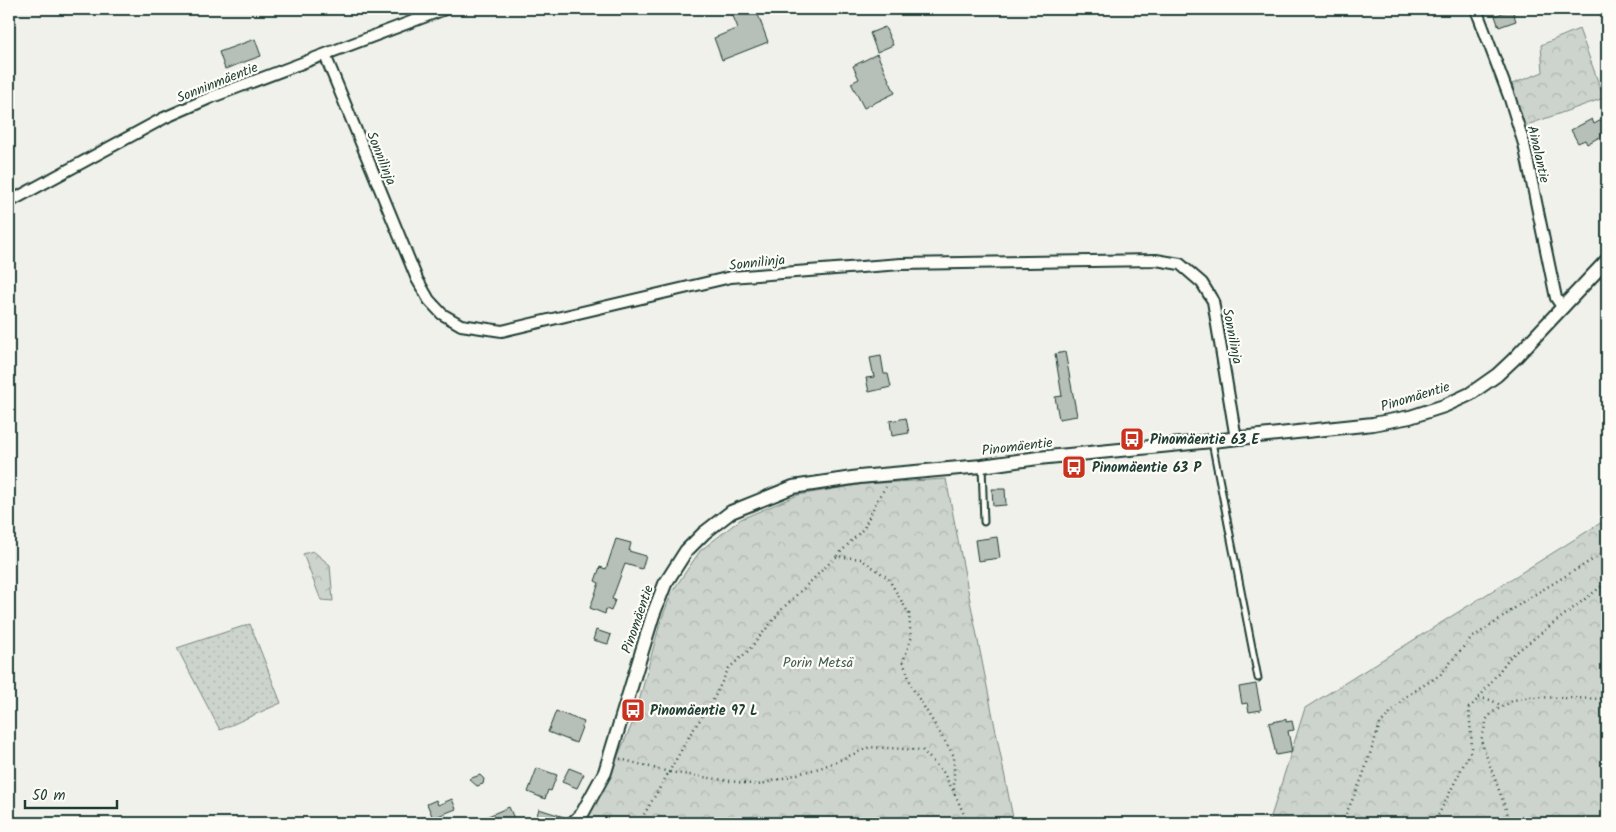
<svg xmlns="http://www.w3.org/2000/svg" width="1616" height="832" font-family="Kalam,sans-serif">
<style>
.grass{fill:url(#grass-dots);stroke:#768880}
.forest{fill:url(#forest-crowns);stroke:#768880}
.building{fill:#b6bfb8;stroke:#1f3d34}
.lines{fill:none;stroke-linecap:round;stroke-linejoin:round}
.service-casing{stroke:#1f3d34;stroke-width:9}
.minor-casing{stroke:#1f3d34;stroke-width:14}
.tertiary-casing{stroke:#1f3d34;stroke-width:16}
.path{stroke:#1f3d34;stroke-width:2.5;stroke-dasharray:1 4;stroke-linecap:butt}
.service{stroke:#fdfcf7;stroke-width:5}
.minor{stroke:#fdfcf7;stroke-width:10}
.tertiary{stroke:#fdfcf7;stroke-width:12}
.labels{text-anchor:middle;stroke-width:4.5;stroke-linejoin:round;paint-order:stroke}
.street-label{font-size:14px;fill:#1f3d34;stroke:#fdfcf7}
.poi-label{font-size:14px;font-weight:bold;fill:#1f3d34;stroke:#fdfcf7;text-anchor:start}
.park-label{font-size:14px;fill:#425b53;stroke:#fdfcf7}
</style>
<defs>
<pattern id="grass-dots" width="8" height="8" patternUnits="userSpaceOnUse" patternTransform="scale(1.25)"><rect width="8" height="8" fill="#cdd3cd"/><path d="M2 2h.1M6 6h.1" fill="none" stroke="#b0b6b1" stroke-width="1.8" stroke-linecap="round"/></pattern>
<pattern id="forest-crowns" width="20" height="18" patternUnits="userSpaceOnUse" patternTransform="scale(1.25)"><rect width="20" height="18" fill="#cdd3cd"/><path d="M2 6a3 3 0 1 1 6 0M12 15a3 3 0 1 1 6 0" fill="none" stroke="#b0b6b1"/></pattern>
</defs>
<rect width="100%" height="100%" fill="#f0f1eb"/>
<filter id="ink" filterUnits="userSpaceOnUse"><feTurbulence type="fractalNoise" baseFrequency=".02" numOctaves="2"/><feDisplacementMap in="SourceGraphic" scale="10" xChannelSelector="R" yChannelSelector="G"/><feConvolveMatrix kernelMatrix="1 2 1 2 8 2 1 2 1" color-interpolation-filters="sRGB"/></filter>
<g filter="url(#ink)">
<path class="grass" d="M250,624L281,703L220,730L177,648Z"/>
<path class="forest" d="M1579,29L1604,98L1524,126L1512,84L1543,72L1541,45Z
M946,479L1014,823H580L609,775L634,720L660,623L672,592L700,551L741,519L798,495L864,484Z
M1607,519V823H1269L1305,708Z
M313,551L330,565L333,601L321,600L303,554Z"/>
<path class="building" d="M730,9H756L768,42L722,60L714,38L738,28Z
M1512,9L1516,21L1499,27L1495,16Z
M885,27L893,45L877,52L870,33Z
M255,39L261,56L225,69L219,52Z
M877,54L895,93L864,108L851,83L859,79L853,66Z
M1607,117V133L1587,144L1585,140L1578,143L1571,130L1592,119L1594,124Z
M1065,352L1077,416L1059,419L1055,397L1062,396L1055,354Z
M881,356L884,374H888L891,387L869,392L866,378L874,377L870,358Z
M906,418L909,433L892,436L890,421Z
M992,489H1005L1006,505L993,506Z
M997,537L1000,558L978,561L975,540Z
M616,539L631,543L629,551L646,556L642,569L625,564L612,599L615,600L611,611L606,609L605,614L590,608L599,583L595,581L600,567L606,569Z
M596,630L611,635L608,644L593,640Z
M1256,684L1261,710L1249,712L1247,703L1242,704L1239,687Z
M556,711L584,722L576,743L548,732Z
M1286,719V722L1292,721L1294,730L1288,731L1292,752L1276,755L1269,723Z
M537,768L557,775L551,791L548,790L545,799L528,792Z
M569,768L584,774L577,788L562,782Z
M480,775L484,779L483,784L477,786L469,779Z
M452,799L456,809L433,818L427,804L436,800L438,805Z
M509,807L516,823H472Z
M539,809L567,818L565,823H554L536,818Z"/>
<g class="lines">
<g class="service-casing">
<path id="service" d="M1212,442L1258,678
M982,466L984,522"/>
</g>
<g class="minor-casing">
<path id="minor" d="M1476,9L1510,99L1524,144L1556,298L1563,308
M325,55L417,279L429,300L442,314L461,325L502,331L731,277L901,264L1156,260L1180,264L1202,283L1213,301L1236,439
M9,202L164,118L212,97L445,9"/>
</g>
<g class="tertiary-casing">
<path id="tertiary" d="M573,823L582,814L605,772L653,615L665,584L686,551L704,533L731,512L793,487L859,477L982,466L1038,458L1212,441L1373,424L1410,417L1444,406L1470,394L1497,375L1514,359L1607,260"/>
</g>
<path class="path" d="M837,556L864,528L878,498L886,487
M1479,698L1491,700L1502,706
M620,759L669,772L691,733L712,702L729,668L748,651L783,608L837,556L861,559L888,578L909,614L911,639L903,662L913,689L954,756V792
M639,823L669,772L758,785L823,767L870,747L922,750L943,772L954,792L966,819V823
M1342,823L1362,778L1380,724L1405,697L1440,675L1470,639L1499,620L1524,601L1607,551
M1432,823L1439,814L1472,748L1469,708L1479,698L1510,657L1607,582
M1511,823L1481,741L1487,719L1493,712L1514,700L1531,697L1607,699"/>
<use href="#service" class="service"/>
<use href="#minor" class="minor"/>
<use href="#tertiary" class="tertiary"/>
</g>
</g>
<defs>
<g id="bus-square" transform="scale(1.25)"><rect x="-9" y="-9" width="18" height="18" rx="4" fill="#c8321e" stroke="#fdfcf7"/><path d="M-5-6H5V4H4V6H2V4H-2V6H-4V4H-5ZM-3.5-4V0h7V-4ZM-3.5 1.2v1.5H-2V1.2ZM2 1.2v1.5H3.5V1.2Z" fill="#fff"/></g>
</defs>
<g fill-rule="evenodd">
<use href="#bus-square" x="1132" y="439"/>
<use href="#bus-square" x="1074" y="467"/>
<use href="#bus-square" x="633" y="710"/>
</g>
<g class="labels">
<g class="street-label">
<text transform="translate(217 82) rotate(-22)" y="5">Sonninmäentie</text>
<text transform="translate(1539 154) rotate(77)" y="5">Ainalantie</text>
<text transform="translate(382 158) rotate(68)" y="5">Sonnilinja</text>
<text transform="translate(757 262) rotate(-6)" y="5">Sonnilinja</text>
<text transform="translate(1233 336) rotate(79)" y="5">Sonnilinja</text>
<text transform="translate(1415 396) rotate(-17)" y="5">Pinomäentie</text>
<text transform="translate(1017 446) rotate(-7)" y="5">Pinomäentie</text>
<text transform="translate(637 619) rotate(-71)" y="5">Pinomäentie</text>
</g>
<g class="poi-label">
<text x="1150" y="444">Pinomäentie 63 E</text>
<text x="1092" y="472">Pinomäentie 63 P</text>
<text x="650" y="715">Pinomäentie 97 L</text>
</g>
<g class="park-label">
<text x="818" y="667">Porin Metsä</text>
</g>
</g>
<rect width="1616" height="832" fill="none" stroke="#fdfcf7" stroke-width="30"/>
<rect x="15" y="15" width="1586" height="802" fill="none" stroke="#1f3d34" stroke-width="2" filter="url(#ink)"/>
<path d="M25 800v8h92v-8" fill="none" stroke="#1f3d34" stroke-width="2.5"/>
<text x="32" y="800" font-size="15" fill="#1f3d34" stroke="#fdfcf7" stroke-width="4" paint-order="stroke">50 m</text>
</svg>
